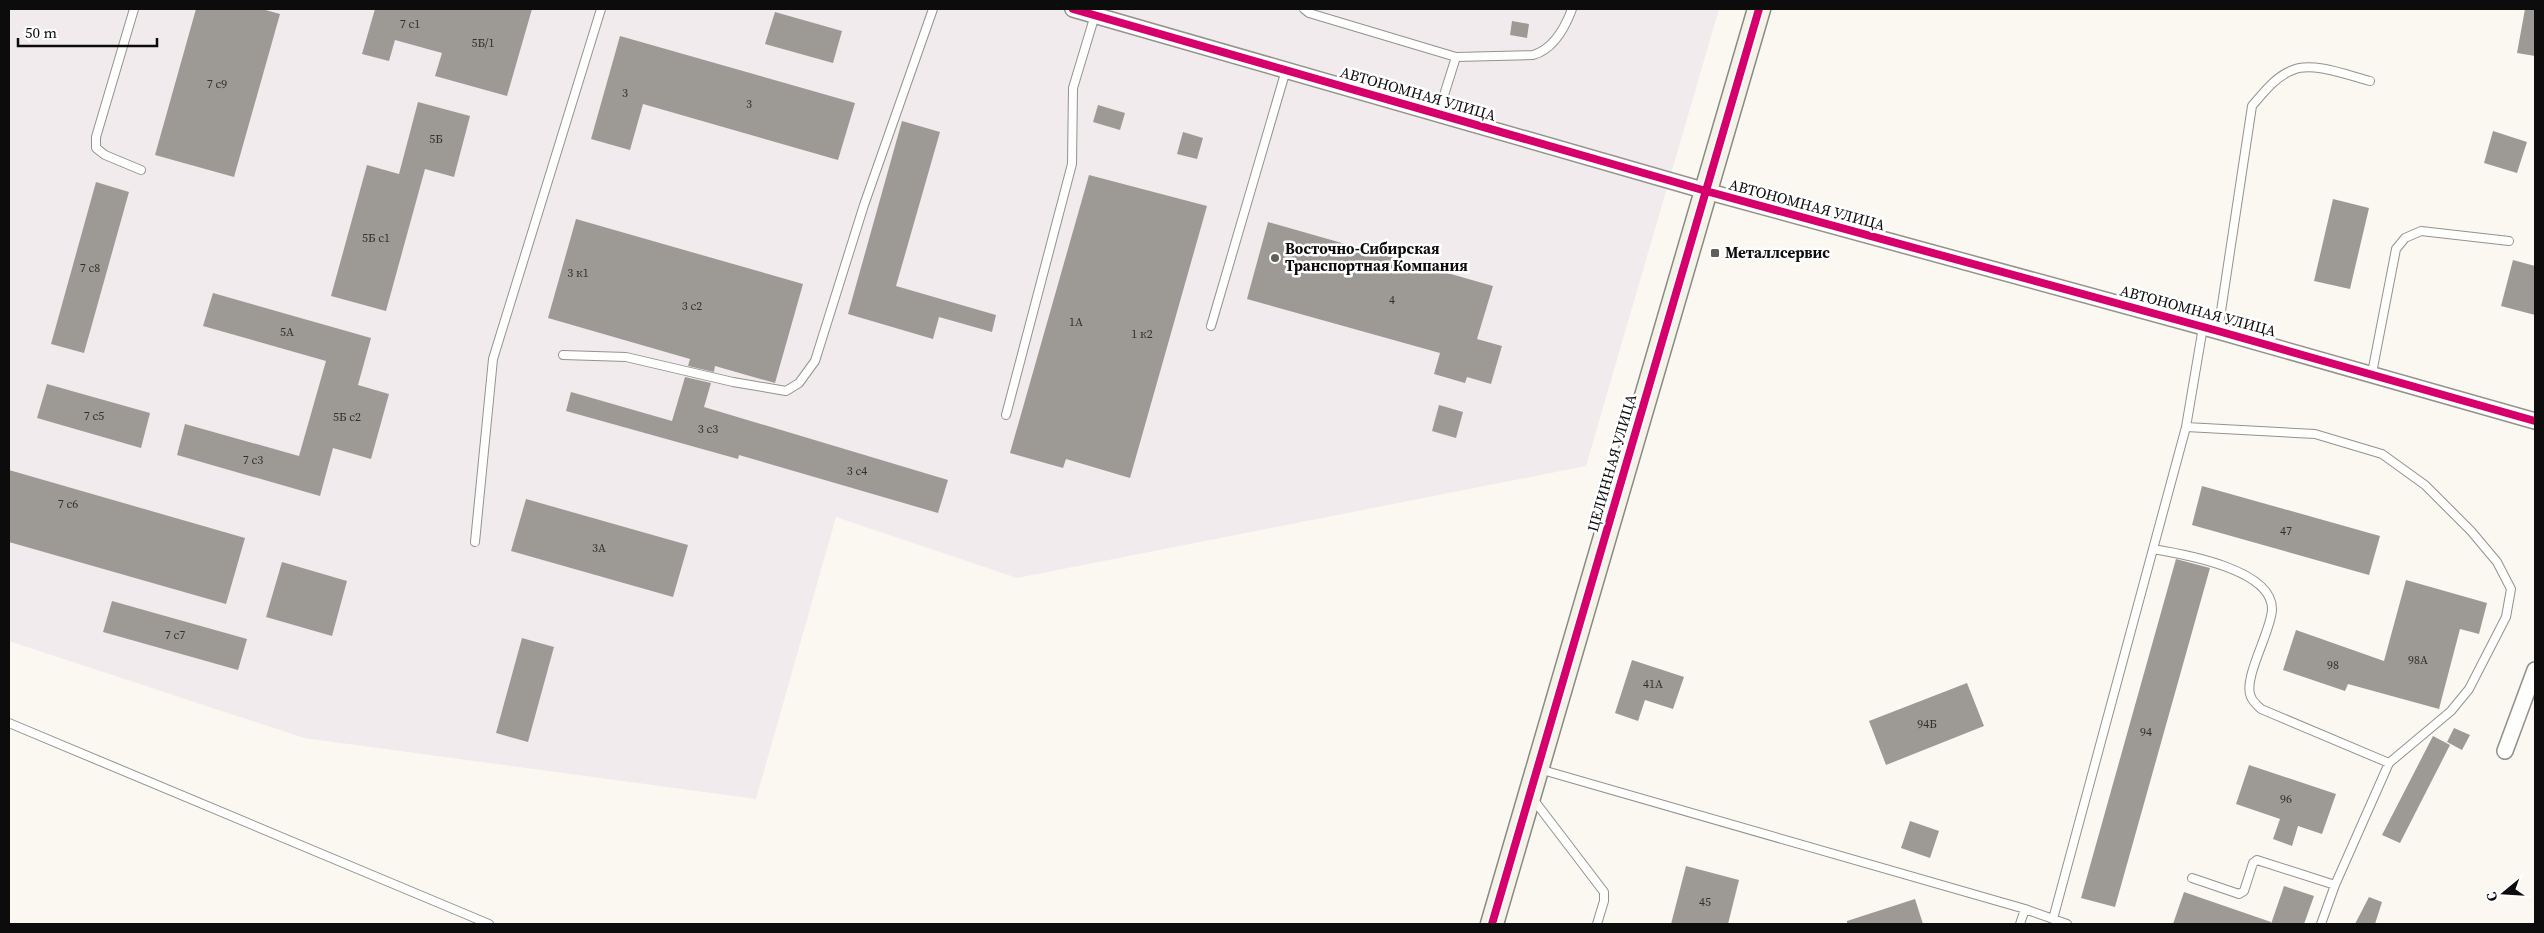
<svg xmlns="http://www.w3.org/2000/svg" width="2544" height="933" font-family="'Source Serif 4',serif">
<style>
.industrial{fill:#f1ebed}
.building{fill:#9d9a96}
.lines{fill:none;stroke-linecap:round;stroke-linejoin:round}
.lane-casing{stroke:#93928f;stroke-width:10}
.street-casing{stroke:#93928f;stroke-width:18}
.secondary-casing{stroke:#8a8985;stroke-width:25}
.lane{stroke:#fefefd;stroke-width:8}
.street{stroke:#fefefd;stroke-width:15}
.secondary{stroke:#f4f3e8;stroke-width:22}
.cycleway-casing{stroke:#fff;stroke-width:11}
.cycleway{stroke:#d6006c;stroke-width:8}
.poi-dot{fill:#5f5f5c;stroke:#fff;stroke-width:2}
.labels{text-anchor:middle;stroke-width:5;stroke-linejoin:round;paint-order:stroke}
.number-label{font-size:12px;fill:#30302e}
.street-label{font-size:15px;fill:#0c0c0c;stroke:#fff}
.poi-label{font-size:15px;font-weight:bold;fill:#0c0c0c;stroke:#fff;text-anchor:start}
</style>
<rect width="100%" height="100%" fill="#faf8f0"/>
<path class="industrial" d="M9,9H1719L1586,466L1017,578L836,517L756,799L304,738L9,641Z"/>
<path class="building" d="M196,9H262L280,14L234,177L155,155Z
M375,9H532L507,96L435,76L442,53L395,40L389,61L362,54Z
M2525,9H2535V56L2517,53Z
M775,12L842,31L833,63L765,44Z
M1512,21L1529,24L1527,38L1510,35Z
M620,36L855,103L838,160L643,104L630,150L591,139Z
M418,102L470,116L454,177L425,169L386,311L331,296L367,165L399,174Z
M1098,105L1125,113L1120,130L1093,122Z
M902,121L940,132L896,286L996,315L992,332L939,317L933,339L848,314Z
M2493,131L2527,142L2517,173L2484,163Z
M1183,132L1203,138L1197,159L1177,154Z
M1089,175L1207,206L1130,478L1066,459L1063,468L1010,453Z
M96,182L129,192L84,353L51,344Z
M2333,199L2369,208L2350,289L2314,281Z
M576,219L803,284L775,383L715,366L714,372L688,366L690,359L548,318Z
M1268,222L1493,286L1477,339L1502,346L1491,384L1467,377L1465,383L1434,374L1440,353L1247,299Z
M2513,260L2535,266V315L2501,306Z
M213,293L371,338L358,385L389,394L371,459L333,448L320,496L177,455L185,424L299,456L326,361L203,326Z
M685,377L711,383L704,407L948,480L938,513L739,455L738,459L566,411L571,392L672,421Z
M47,384L150,413L141,448L37,418Z
M1439,405L1463,412L1456,438L1432,431Z
M9,470L245,538L226,604L9,542Z
M2202,486L2380,536L2369,575L2192,525Z
M526,499L688,545L673,597L511,551Z
M2176,559L2210,568L2115,907L2081,898Z
M282,562L347,581L332,636L266,617Z
M2406,580L2487,603L2479,634L2460,629L2439,709L2348,684L2345,691L2283,670L2296,630L2384,661Z
M112,601L247,639L238,670L103,632Z
M522,638L554,647L528,742L496,733Z
M1632,660L1684,677L1673,709L1645,700L1638,721L1615,713Z
M1967,683L1984,726L1886,765L1869,721Z
M2454,728L2470,735L2462,750L2447,742Z
M2433,736L2450,745L2400,843L2382,835Z
M2249,765L2336,794L2322,834L2298,826L2292,846L2273,839L2280,819L2236,804Z
M1910,821L1939,831L1930,858L1901,848Z
M1686,866L1739,880L1728,924H1671Z
M2284,886L2314,896L2304,924H2271Z
M2184,892L2271,922V924H2173Z
M2369,897L2382,902L2375,924H2355Z
M1915,899L1923,924H1847V921Z"/>
<g class="lines">
<g class="lane-casing">
<path id="lane" d="M134,9L96,137V148L105,155L141,170
M1304,9L1309,13L1456,57
M1438,114L1456,57L1533,55C1554,49 1565,28 1572,9
M1211,326L1286,70
M2218,331L2252,106C2263,93 2276,76 2293,70C2312,61 2350,76 2370,81
M563,355L626,357L733,382L786,391L799,383L815,361L864,205L933,9
M2372,373L2396,249L2405,238L2421,231L2509,241
M1006,415L1072,164L1073,88L1095,15
M2186,427L2315,434L2382,454L2425,485L2471,531L2497,562L2511,589L2506,617L2469,689L2451,711L2389,763L2335,885L2321,924
M475,542L493,359L601,9
M2153,549C2183,554 2272,569 2272,609C2272,630 2242,679 2251,697C2253,702 2258,706 2261,709L2389,763
M9,723L489,924
M1539,769L2025,909L2067,924
M1533,799L1604,892V901L1597,924
M2192,878L2239,894L2244,891L2253,863L2257,860L2335,885
M2053,919L2186,427L2203,327
M2020,924L2025,909"/>
</g>
<g class="street-casing">
<path id="street" d="M1073,9L1706,191L2218,331L2535,421
M2505,751L2535,670"/>
</g>
<g class="secondary-casing">
<path id="secondary" d="M1492,924L1759,9"/>
</g>
<use href="#lane" class="lane"/>
<use href="#street" class="street"/>
<use href="#secondary" class="secondary"/>
<g class="cycleway-casing">
<path id="cycleway" d="M1073,9L1706,191L2218,331L2535,421
M1492,924L1759,9"/>
</g>
<use href="#cycleway" class="cycleway"/>
</g>
<g class="poi-dot">
<rect x="1710" y="248" width="10" height="10" rx="2.5"/>
<circle cx="1275" cy="258" r="5"/>
</g>
<g class="labels">
<g class="number-label">
<text x="410" y="28">7 с1</text>
<text x="483" y="47">5Б/1</text>
<text x="217" y="88">7 с9</text>
<text x="625" y="97">3</text>
<text x="749" y="108">3</text>
<text x="436" y="143">5Б</text>
<text x="376" y="242">5Б с1</text>
<text x="90" y="272">7 с8</text>
<text x="578" y="277">3 к1</text>
<text x="1392" y="304">4</text>
<text x="692" y="310">3 с2</text>
<text x="1076" y="326">1А</text>
<text x="287" y="336">5А</text>
<text x="1142" y="338">1 к2</text>
<text x="94" y="420">7 с5</text>
<text x="347" y="421">5Б с2</text>
<text x="708" y="433">3 с3</text>
<text x="253" y="464">7 с3</text>
<text x="857" y="475">3 с4</text>
<text x="68" y="508">7 с6</text>
<text x="2286" y="535">47</text>
<text x="599" y="552">3А</text>
<text x="175" y="639">7 с7</text>
<text x="2418" y="664">98А</text>
<text x="2333" y="669">98</text>
<text x="1653" y="688">41А</text>
<text x="1927" y="728">94Б</text>
<text x="2146" y="736">94</text>
<text x="2286" y="803">96</text>
<text x="1705" y="906">45</text>
</g>
<g class="street-label">
<text transform="translate(1418 94) rotate(16)" y="5">АВТОНОМНАЯ УЛИЦА</text>
<text transform="translate(1807 205) rotate(15)" y="5">АВТОНОМНАЯ УЛИЦА</text>
<text transform="translate(2198 311) rotate(15)" y="5">АВТОНОМНАЯ УЛИЦА</text>
<text transform="translate(1612 463) rotate(-74)" y="5">ЦЕЛИННАЯ УЛИЦА</text>
</g>
<g class="poi-label">
<text x="1285" y="254">Восточно-Сибирская<tspan x="1285" dy="17">Транспортная Компания</tspan></text>
<text x="1725" y="258">Металлсервис</text>
</g>
</g>
<rect width="2544" height="933" fill="none" stroke="#0c0c0c" stroke-width="20"/>
<g transform="translate(2504 893) rotate(252)" stroke="#ffffff" stroke-width="4" paint-order="stroke">
<path d="M0-4L9 19L0 12L-9 19Z" fill="#0c0c0c"/>
<text y="-8" font-size="14" font-weight="bold" text-anchor="middle" fill="#0c0c0c">С</text>
</g>
<path d="M18 38v8h139v-8" fill="none" stroke="#0c0c0c" stroke-width="2.5"/>
<text x="25" y="38" font-size="15" fill="#0c0c0c" stroke="#ffffff" stroke-width="4" paint-order="stroke">50 m</text>
</svg>
